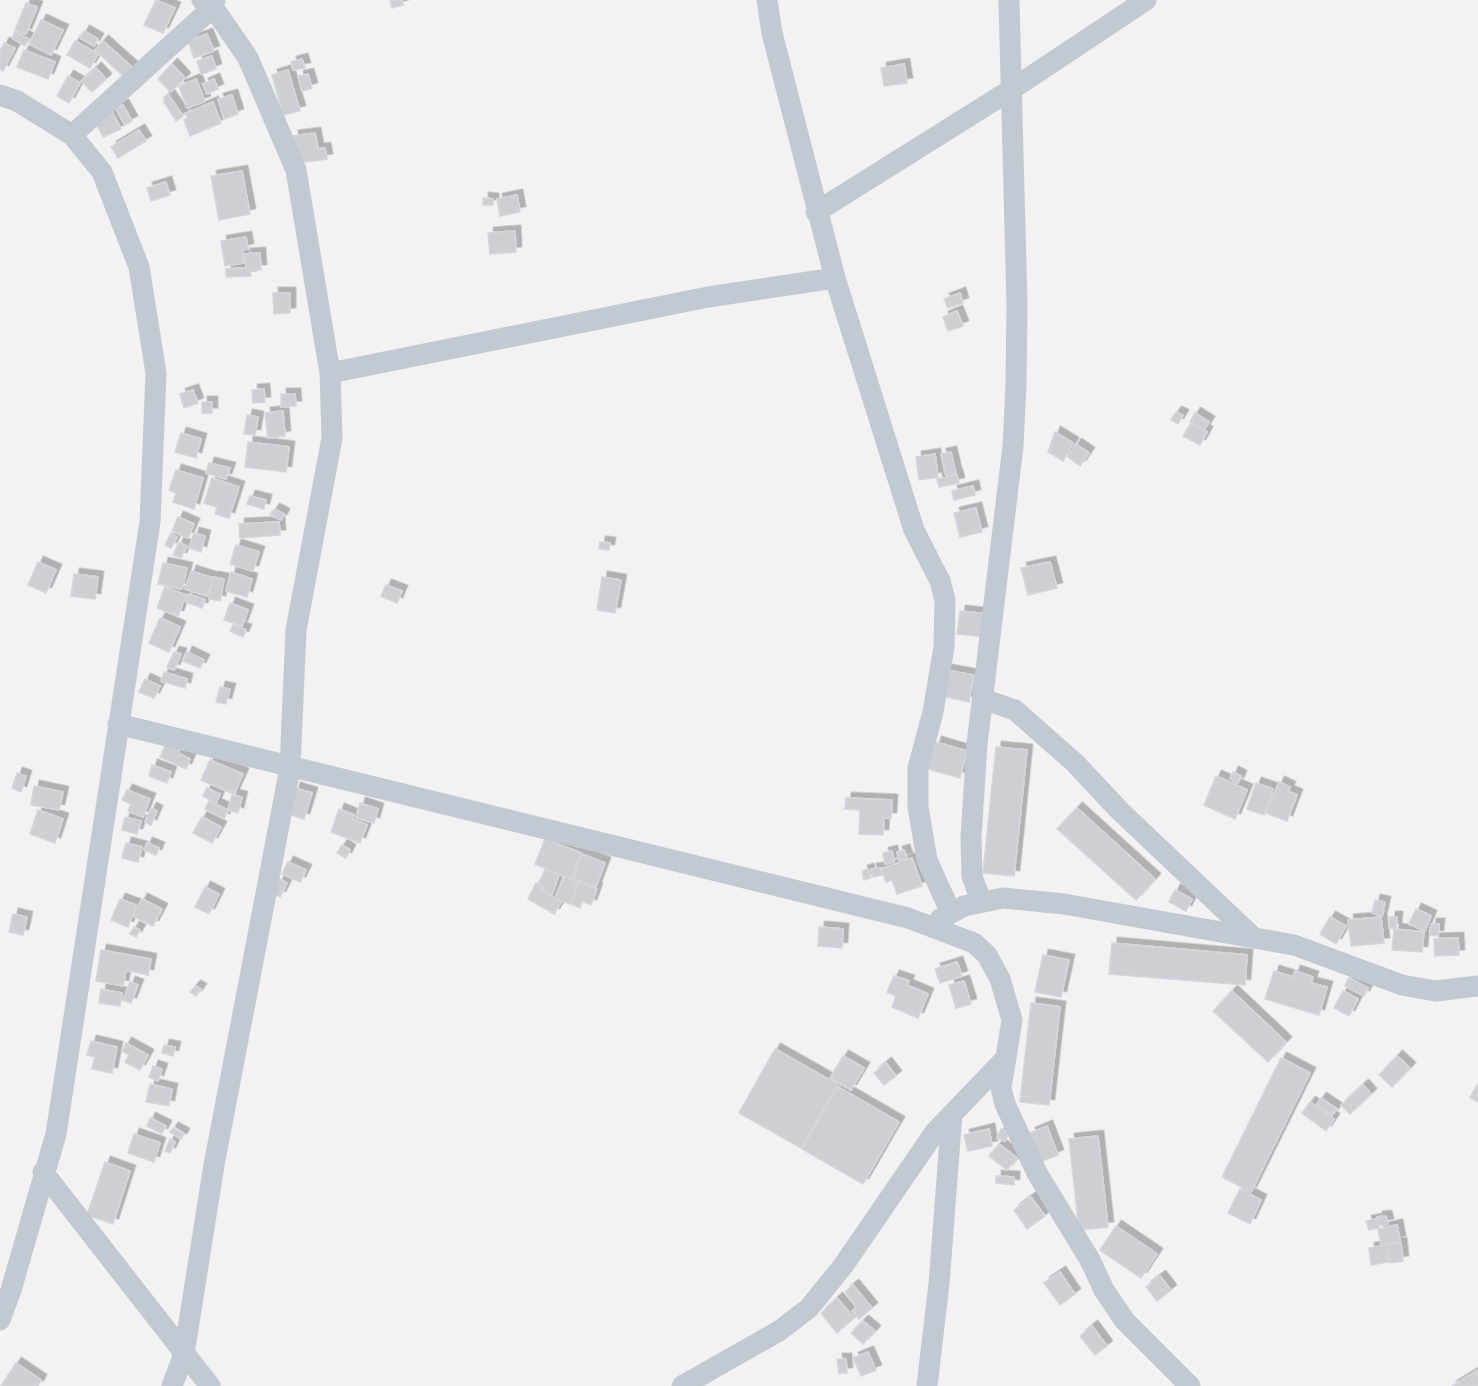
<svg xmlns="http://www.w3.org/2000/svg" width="1478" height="1386" font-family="'Exo 2',sans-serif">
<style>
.building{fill:#cdcfd5;stroke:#d5d6dc;stroke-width:1.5;filter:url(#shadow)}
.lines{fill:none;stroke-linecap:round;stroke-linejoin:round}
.street{stroke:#c2c9d3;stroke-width:21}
</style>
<defs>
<filter id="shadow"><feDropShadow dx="5.5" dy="-5.5" stdDeviation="0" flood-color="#0004"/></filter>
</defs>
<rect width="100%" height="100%" fill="#f3f1f1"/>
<path class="building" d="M156,0L175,8L163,33L144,25Z
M390,0H402L403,5L392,8Z
M26,3L37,7L26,34L15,30Z
M41,20L63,30L51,55L29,44Z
M84,31L98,39L94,46L80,38Z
M15,32L29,39L25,46L12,38Z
M207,34L214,51L194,58L188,41Z
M75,41L98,54L90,68L67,55Z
M103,41L132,67L123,76L95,50Z
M4,43L15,48L3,71L0,69V51Z
M24,50L55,62L48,79L17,67Z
M212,56L216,69L201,74L197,61Z
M302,59L305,68L293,70L291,62Z
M172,64L185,78L171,92L158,79Z
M904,64L907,83L884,86L881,68Z
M96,68L106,79L92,92L81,81Z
M288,70L300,111L283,115L272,75Z
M308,74L312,88L302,91L298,76Z
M68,76L80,83L69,103L57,96Z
M196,79L205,101L187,108L179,86Z
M214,79L218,89L207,94L203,84Z
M168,94L183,116L176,121L164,102V97Z
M232,95L238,114L224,119L218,99Z
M213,102L221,123L190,136L184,120L188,117L184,114Z
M123,105L132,121L125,125L116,109Z
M112,112L121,129L103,137L95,121Z
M139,130L146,141L118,158L111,147Z
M315,133L318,149L325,148L327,159L297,163L293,136Z
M242,171L250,214L219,220L211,176Z
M166,182L170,195L151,201L147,188Z
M517,195L520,212L500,216L497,199Z
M483,198L493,199V205H483Z
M515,231L516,252L490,254L488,233Z
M246,237L248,249L242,250L244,263L225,266L221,241Z
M260,253L261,270H250L251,276L226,277V269L246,268L245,254Z
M273,293H290V313L274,314Z
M960,293L963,303L948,308L944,299Z
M957,311L963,326L948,331L943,317Z
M264,389L265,402L253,403L252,390Z
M193,390L198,403L184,408L180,394Z
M281,394H295L296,406L281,407Z
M202,402H212V413H202Z
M283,411L285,436L268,438L265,413Z
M1176,412L1183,415L1178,424L1171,420Z
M1195,413L1209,422L1204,430L1190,422Z
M247,415L258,417L255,435L244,434Z
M1191,423L1207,432L1200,445L1183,436Z
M1055,432L1073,443L1063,461L1048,452Z
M181,433L201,439L196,458L175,452Z
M248,442L289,447L286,472L245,467Z
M1076,444L1089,453L1080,466L1068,457Z
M951,452L956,474L946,476L941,454Z
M935,454L938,477L919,480L916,457Z
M209,463L230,468L226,479L206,473Z
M176,470L203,478L194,509L173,502L176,493L169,490Z
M957,475L959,483L939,487L937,479Z
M212,478L239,487L229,518L215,514L217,507L204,503Z
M973,486L975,495L954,500L952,491Z
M250,496L266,500L264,509L247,504Z
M976,508L982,532L960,537L954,513Z
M274,509L284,514L281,520L270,515Z
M178,517L194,524L188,538L172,531Z
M279,522L280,535L240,538L239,524Z
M171,533L177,537L171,548L165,545Z
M194,533L205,536L201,552L189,548Z
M179,542L187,546L181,558L173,555Z
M600,542L610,543L609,550L599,549Z
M236,545L259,552L253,571L230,564Z
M38,562L56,570L46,593L28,585Z
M1050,562L1057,588L1028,595L1021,568Z
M163,563L187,568L182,589L158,584Z
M191,571L213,578L207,596L185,589Z
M231,572L252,579L247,597L226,591Z
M74,574L98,577L95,599L71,596Z
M213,577L224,579L220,601L209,599Z
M602,577L621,580L615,613L597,610Z
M386,585L402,591L397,603L381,596Z
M165,587L186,595L178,616L157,608Z
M189,594L205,600L202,608L186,602Z
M230,603L248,610L242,626L224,620Z
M960,611L987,614L984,637L957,634Z
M160,618L180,627L169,652L149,643Z
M233,625L246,630L243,637L230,631Z
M174,652L181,654L174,670L167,667Z
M187,652L204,660L200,668L183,661Z
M946,670L974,675L969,702L941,696Z
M164,672L187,679L185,688L161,681Z
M145,679L160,686L154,698L139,692Z
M220,687L230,689L226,704L216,702Z
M167,742L180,749L178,753L190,759L186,769L160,757Z
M936,742L967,751L960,778L928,769Z
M996,747L1027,750L1014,876L983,873Z
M210,760L243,774L234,794L201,780Z
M152,765L171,772L167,783L149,776Z
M1233,772L1241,776L1238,783L1230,779Z
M17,773L26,776L21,792L12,788Z
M1216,776L1247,790L1235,819L1204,805Z
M1279,782L1290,787L1288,791L1297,795L1287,821L1266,813Z
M1256,783L1273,789L1264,815L1247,809Z
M34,786L63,792L59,810L31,805Z
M207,788L220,794L216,803L203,796Z
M295,788L312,793L304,819L288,814Z
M127,790L150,799L143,817L128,811L131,804L122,800Z
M232,795L242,797L238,813L228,810Z
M846,798L892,800L891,818H884L883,835L859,834L860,810L845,809Z
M209,801L228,810L224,819L205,809Z
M360,803L378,809L374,823L356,818Z
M151,808L157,811L151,825L145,822Z
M1077,808L1155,879L1136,900L1057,829Z
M339,809L354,815L352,819L367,825L360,843L331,832Z
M38,810L63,819L55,843L30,834Z
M125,817L141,821L137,834L122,830Z
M202,817L221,827L212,843L193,833Z
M545,839L581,853L570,879L535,864Z
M126,843L142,847L138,862L122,858Z
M147,843L159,848L156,855L144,850Z
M342,845L350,850L346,858L337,853Z
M904,850L907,858L899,860L897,852Z
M892,851L894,862L885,864L883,853Z
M582,854L605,863L596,887L573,878Z
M912,858L922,886L897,894L892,880L886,882L881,869Z
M288,862L306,870L300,882L282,874Z
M880,868L882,875L873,877L871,869Z
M868,869L871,878L864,880L862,871Z
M545,870L559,875L552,895L543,891L545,886L539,884Z
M564,877L578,882L570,904L555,898Z
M280,879L287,883L280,897L273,893Z
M579,882L597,889L591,905L582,901L580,908L571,904Z
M536,883L543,888L541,891L561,902L554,914L528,899Z
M205,887L219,894L209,914L195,907Z
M1175,890L1192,899L1186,911L1169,902Z
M120,899L136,905L128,927L111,920Z
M142,899L162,909L153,926L133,916Z
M1375,900L1385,902L1382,916L1372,913Z
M1416,909L1431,916L1425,931L1409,924Z
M13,914L27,917L23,935L9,932Z
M1330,917L1346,926L1336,944L1320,934Z
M1381,917L1384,943L1351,946L1348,920Z
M1390,917H1397L1396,929L1389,928Z
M1431,924H1439L1438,936L1430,935Z
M134,927L140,930L136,937L130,934Z
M819,927L843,929L842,948L818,946Z
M1394,929L1424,932L1422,952L1392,950Z
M1458,938L1459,955L1435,956L1434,939Z
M1112,943L1247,955L1245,985L1109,974Z
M101,950L151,959L148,975L126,970L123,986L96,981Z
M1043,955L1069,960L1061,997L1035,992Z
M957,962L962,976L940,983L935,969Z
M1274,971L1293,977L1295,971L1313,977L1311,983L1327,987L1319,1015L1265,999Z
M894,976L909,981L907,985L928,994L918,1018L892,1007L896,996L887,992Z
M1349,978L1368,988L1364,996L1345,986Z
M964,981L971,1004L956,1008L949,985Z
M130,982L138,985L131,1003L123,1000Z
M195,986L201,989L196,996L190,992Z
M101,989L122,993L120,1006L99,1003Z
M1232,991L1286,1042L1268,1062L1213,1011Z
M1343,991L1358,999L1349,1016L1334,1008Z
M1031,1003L1060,1007L1049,1105L1020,1102Z
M91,1041L117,1047L112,1073L92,1069L95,1057L87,1055Z
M126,1043L148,1055L140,1070L125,1062L129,1055L122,1051Z
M164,1045L175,1047L173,1056L162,1053Z
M775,1049L837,1084L801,1148L739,1113Z
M843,1056L864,1068L851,1090L830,1078Z
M1397,1056L1410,1068L1392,1087L1379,1075Z
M1281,1058L1310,1073L1251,1192L1222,1177Z
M886,1063L896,1076L884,1085L874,1073Z
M153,1066L162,1069L158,1081L149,1077Z
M150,1084L172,1089L169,1106L146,1102Z
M1363,1085L1371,1094L1350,1114L1341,1105Z
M1477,1085L1478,1086V1102L1470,1098Z
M838,1087L899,1122L863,1184L802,1149Z
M1321,1098L1337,1109L1332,1115L1317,1104Z
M1310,1102L1334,1119L1326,1131L1302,1113Z
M150,1118L166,1126L162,1134L147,1126Z
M1047,1126L1058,1155L1040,1162L1030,1133Z
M173,1128L184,1134L181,1139L170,1132Z
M989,1129L992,1146L968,1151L964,1135Z
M1001,1129L1009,1132L1005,1141L997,1138Z
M134,1134L160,1143L154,1162L128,1153Z
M1098,1136L1108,1227L1079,1230L1069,1139Z
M170,1139L175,1142L170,1153L165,1151Z
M999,1144L1017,1158L1007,1170L989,1156Z
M105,1162L130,1171L113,1224L87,1215Z
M996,1176L1014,1177V1185L996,1183Z
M1240,1189L1261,1200L1250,1224L1228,1213Z
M1031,1197L1045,1216L1027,1229L1014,1210Z
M1386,1216L1388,1224L1379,1226L1377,1217Z
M1377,1219L1379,1228L1369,1230L1366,1221Z
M1397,1225L1400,1241L1381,1245L1378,1229Z
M1116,1226L1157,1254L1141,1278L1100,1250Z
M1401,1243L1403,1261L1390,1263L1387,1245Z
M1387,1245L1389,1262L1371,1265L1369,1248Z
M1060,1272L1075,1294L1060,1305L1044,1283Z
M1160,1276L1171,1290L1157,1301L1146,1287Z
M853,1285L872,1308L859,1319L852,1311L857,1307L845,1292Z
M837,1298L854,1318L837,1333L821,1313Z
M863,1321L875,1331L863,1344L851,1333Z
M1092,1326L1107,1346L1095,1355L1080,1336Z
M868,1352L876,1370L861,1376L853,1358Z
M837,1359H846L847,1373H839Z
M16,1363L41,1380L38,1386H1Z
M1478,1370V1386H1452Z"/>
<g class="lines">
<path class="street" d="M767,0L772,33L835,278L914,530L940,581L945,600L944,647L933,712L918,768V807L927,860L951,913
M0,95L17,101L72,135L102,172L139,267L156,373L150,522L56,1134L11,1290L0,1320
M72,135L213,7L215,0
M816,212L1009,91L1146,0
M330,373L708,297L835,278
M983,699L1015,710L1075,763L1120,811L1253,937
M118,724L908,918L974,943L987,955L1000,979L1012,1020L1001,1088L1005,1104L1037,1173L1090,1260L1104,1290L1125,1321L1190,1386
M981,901L972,876L971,837L977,744L1013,446L1016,384L1017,305L1009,0
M940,919L964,906L1003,898L1064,904L1294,945L1402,985L1435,991L1478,986
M43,1172L210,1386
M172,1386L184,1354L214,1165L290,768L296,630L332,438L330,373L296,170L248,58L213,7L202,0
M682,1386L779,1331L809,1308L843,1266L935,1132L1005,1059
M927,1386L939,1284L952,1114"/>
</g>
</svg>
